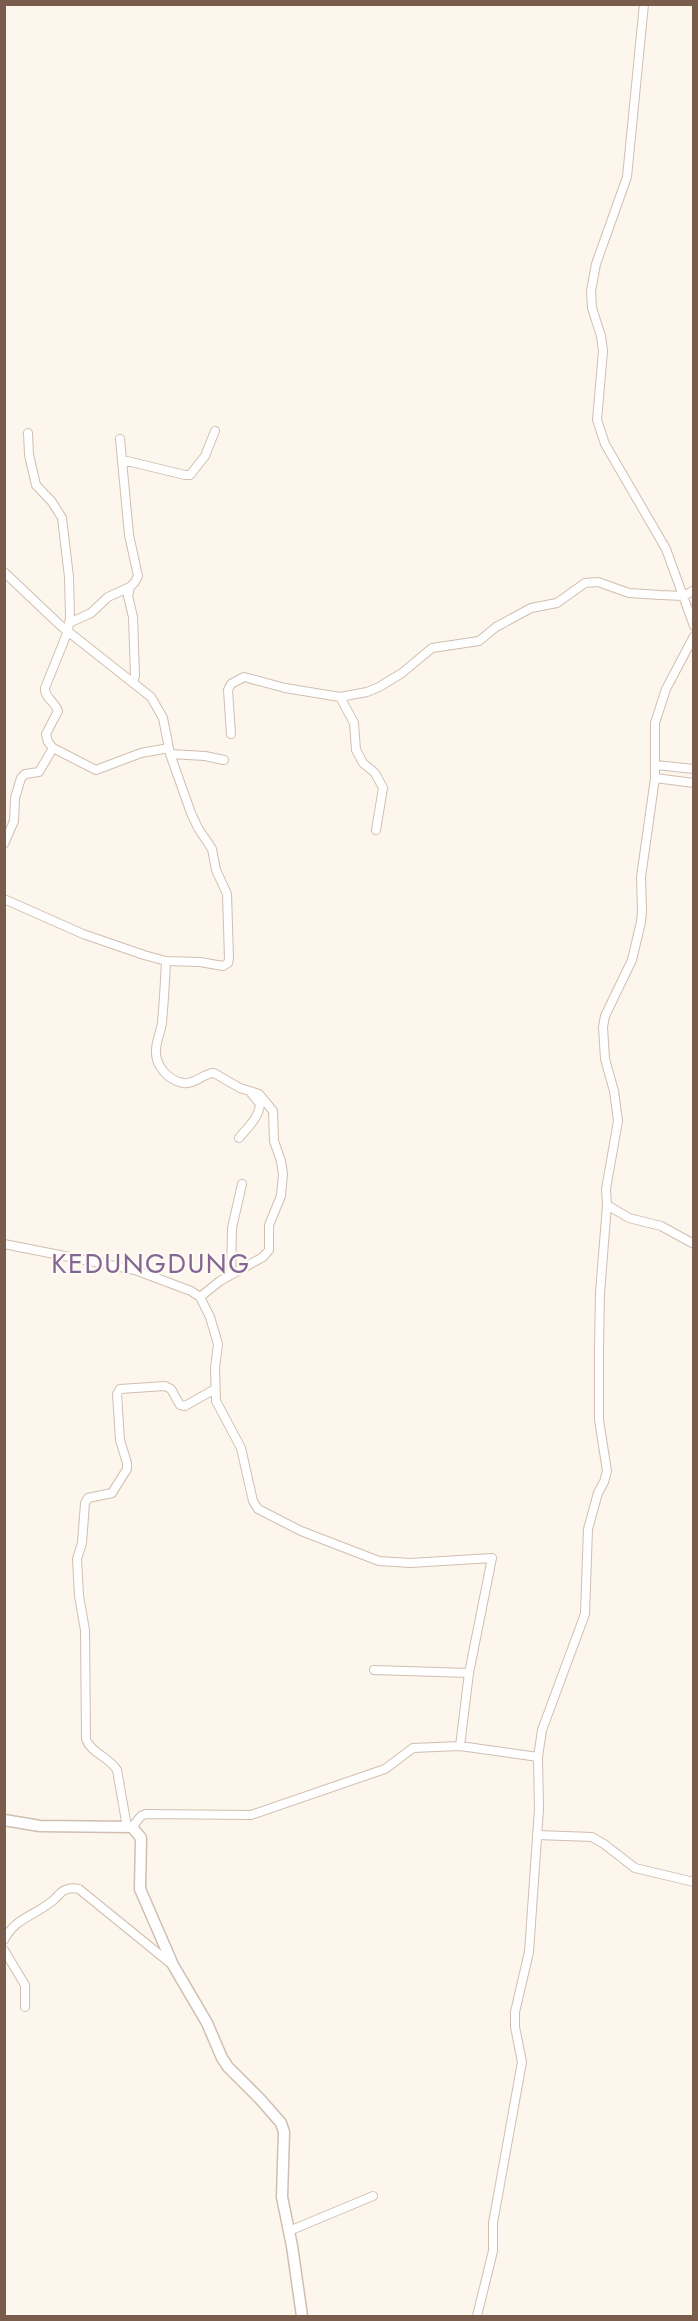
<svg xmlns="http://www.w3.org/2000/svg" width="698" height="2321" font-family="Jost,sans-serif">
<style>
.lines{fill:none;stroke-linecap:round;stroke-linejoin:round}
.minor-casing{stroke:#d1beb0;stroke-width:10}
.tertiary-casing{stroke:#d1beb0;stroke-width:13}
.minor{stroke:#fff;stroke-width:8}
.tertiary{stroke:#fff;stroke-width:10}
.labels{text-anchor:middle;stroke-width:4.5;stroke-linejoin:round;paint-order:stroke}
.quarter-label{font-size:27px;letter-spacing:1.5px;fill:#846695;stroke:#fffaf3}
</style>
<rect width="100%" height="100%" fill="#fdf6ec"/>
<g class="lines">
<g class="minor-casing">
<path id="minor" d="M644,4L627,177L596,264L591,291L592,308L601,336L603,351L597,420L605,444L666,549L694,626
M28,433L29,455L36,485L52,502L62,518L69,577L70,617L68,631L45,688C44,697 55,702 58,711L46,734L48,742L53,748L96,770L141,753L169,748
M123,460L185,475H190L205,456L215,431
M4,572L61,626L151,697L163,718L170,754L191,813L198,828L212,849L216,870L227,894L229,959L228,963L223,966L200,962L166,961L144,955L83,934L4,899
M130,587L128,596L133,617L135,676L133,683
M69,623L91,613L108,597L130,587L135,582L138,576L129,535L120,439
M694,636L666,689L655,723V778L641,877L642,911L641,922L632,960L605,1016L603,1027L605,1059L614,1091L618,1121L606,1189L607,1205L629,1218L661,1226L694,1244
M340,697L354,723L356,750L363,763L375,773L383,788L376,830
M231,734L228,690L231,684L244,677L285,688L340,697L367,692L379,687L402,673L432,648L479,641L496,627L531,608L557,603L585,583L598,582L629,593L660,595L684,596L694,590
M170,754L205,756L224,760
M656,765L694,769
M655,778L694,783
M4,844L14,821L15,798L21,778L25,774L39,772L53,748
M166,961C165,981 164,1002 162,1022C161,1032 156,1041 156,1050C155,1066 168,1080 183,1083C195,1085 203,1073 214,1073L240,1088L259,1094L273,1111L274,1141L281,1161L283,1174L281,1196L269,1225V1250L263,1257L220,1281L200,1297
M239,1138C247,1128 259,1118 260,1104L251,1093
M4,1244L135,1270L191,1291L200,1297L210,1317L218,1344L215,1368L216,1401L241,1448L253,1501L258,1509L301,1531L379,1561L410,1563L492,1558L469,1673L460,1746
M231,1274L232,1228L242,1184
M374,1670L469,1673
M127,1827L117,1770C109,1757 91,1753 86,1739L85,1630L79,1596L77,1559L82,1543L85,1503L88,1498L112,1493L127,1469V1463L120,1440L117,1394L120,1389L165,1386L171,1389L180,1405L185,1406L215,1389
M132,1827L141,1816L146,1814L251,1815L385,1769L413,1748L460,1746L538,1757
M537,1835L592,1837L604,1844L635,1868L694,1882
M4,1940C15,1918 34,1916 51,1902C56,1899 60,1892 65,1890C70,1888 75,1888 79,1889L170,1963
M4,1950L25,1985V2007
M289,2231L373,2196
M477,2316L493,2251V2223L522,2062L515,2027V2012L529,1952L539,1809L538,1757L542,1730L585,1614L588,1529L598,1493L604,1482L607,1471L599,1420V1348L600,1293L607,1205"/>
</g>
<g class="tertiary-casing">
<path id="tertiary" d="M4,1820L40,1826L132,1827L141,1838L140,1889L173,1965L207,2023L222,2058L228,2067L260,2099L281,2123L284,2132L282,2197L292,2246L302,2316"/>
</g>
<use href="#minor" class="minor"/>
<use href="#tertiary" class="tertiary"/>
</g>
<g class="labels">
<g class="quarter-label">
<text x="151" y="1273">KEDUNGDUNG</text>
</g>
</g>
<rect width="698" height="2321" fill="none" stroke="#7a5c4d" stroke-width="12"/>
</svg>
